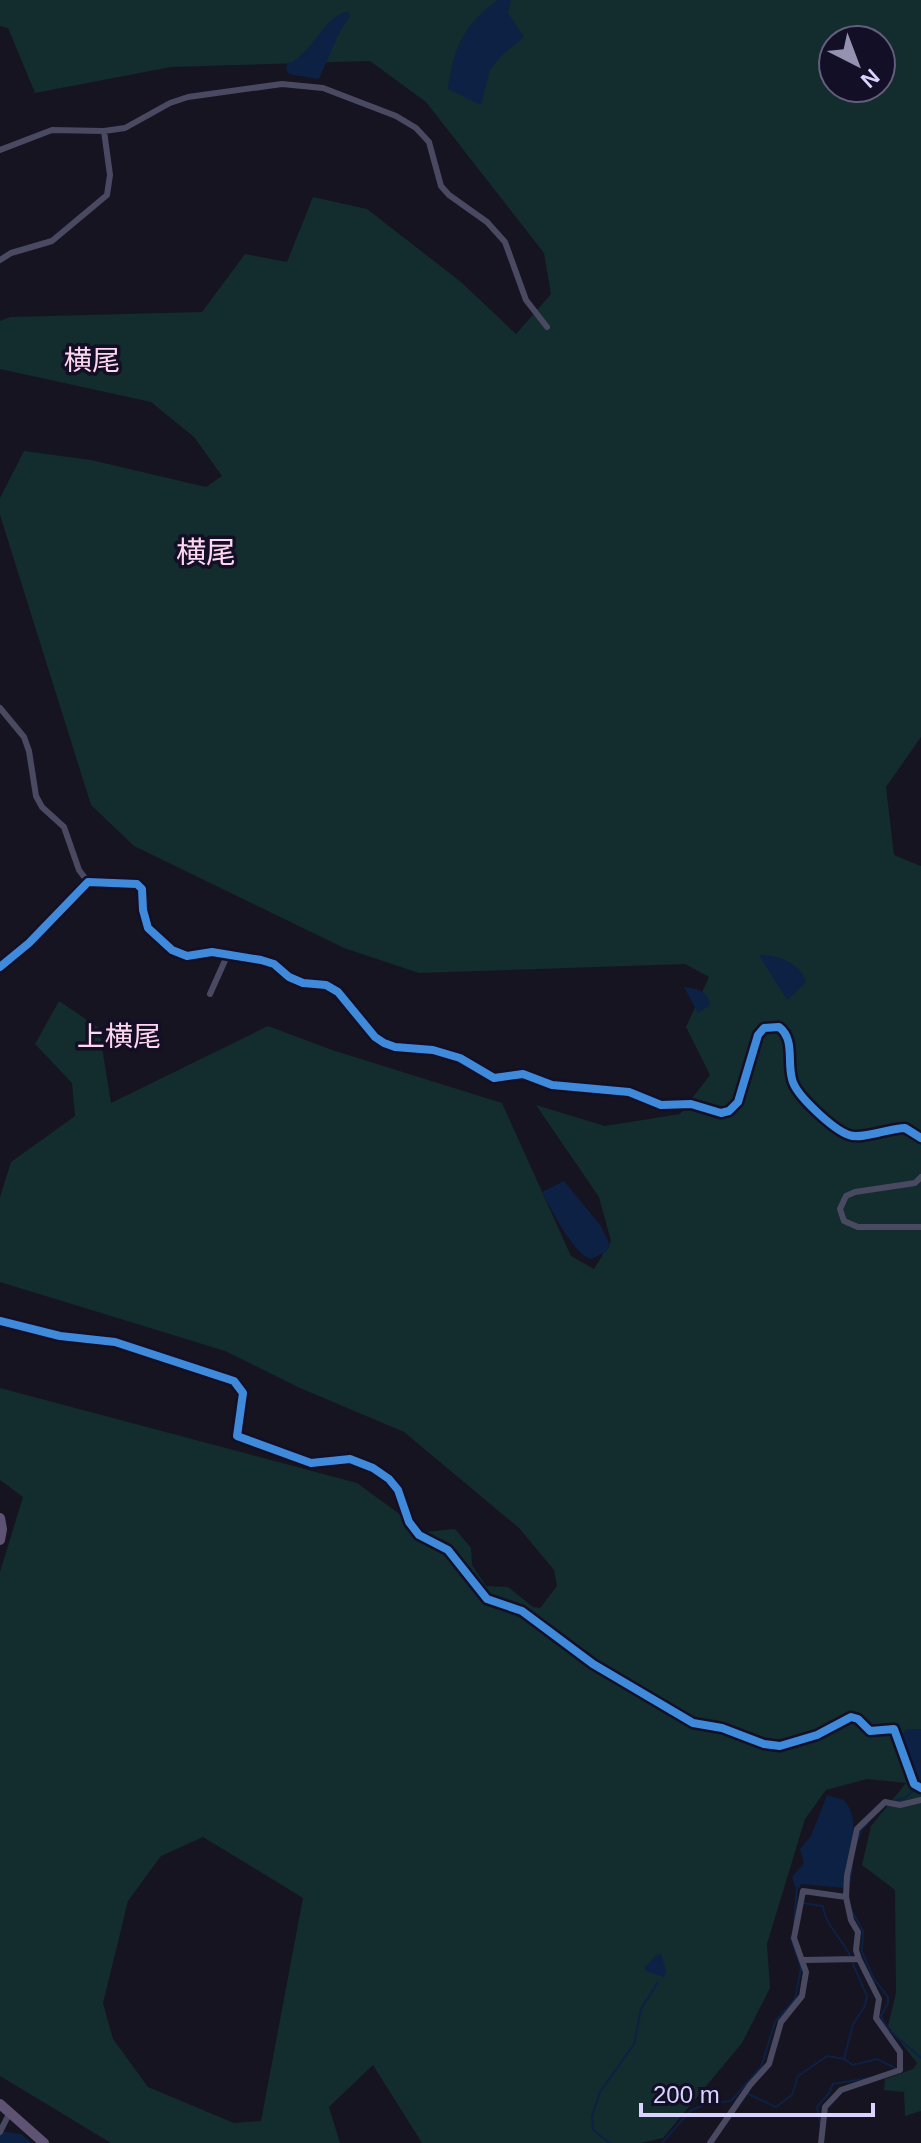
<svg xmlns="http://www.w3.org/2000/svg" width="921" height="2143" font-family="Helvetica,'Noto Sans JP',sans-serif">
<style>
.green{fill:#132c2d;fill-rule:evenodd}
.water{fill:#0d2144}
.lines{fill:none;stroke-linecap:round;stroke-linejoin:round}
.stream{stroke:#0d2144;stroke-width:2}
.minor{stroke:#4a4962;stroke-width:6}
.primary{stroke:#5e5373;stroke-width:10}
.cycleway-casing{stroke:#130f26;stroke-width:13}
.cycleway{stroke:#408adc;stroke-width:8}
.labels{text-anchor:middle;stroke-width:7;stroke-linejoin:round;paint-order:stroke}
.neighbourhood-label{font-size:28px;fill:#ffd6f0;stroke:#130f26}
.quarter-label{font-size:30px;fill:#ffd6f0;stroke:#130f26}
</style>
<rect width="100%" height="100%" fill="#161421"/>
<path class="green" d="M0,0H921V737L886,787L894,855L921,866V2111L905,2116L904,2092L884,2090L885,2079L913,2069L917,2063L888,2026L896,1993L895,1890L862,1865L871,1826L906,1783L867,1779L826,1790L805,1819L767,1944L770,1988L742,2043L663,2138L641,2143H422L373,2065L329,2107L340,2143H111L0,2076V1572L23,1497L0,1480V1388L357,1483L424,1532L455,1529L471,1548L472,1565L486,1586L508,1587L533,1607L540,1608L557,1586L554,1570L519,1528L404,1432L300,1388L225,1351L0,1282V1197L11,1162L75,1116L72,1083L35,1044L59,1001L99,1028L111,1103L268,1026L332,1050L502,1103L571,1256L594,1269L611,1241L599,1197L536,1105L605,1126L680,1114L710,1075L686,1027L709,977L685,964L419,973L344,948L134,846L91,805L0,515V498L24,451L91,460L206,487L222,476L194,437L151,402L0,369V321L10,317L202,312L245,254L287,262L313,197L367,209L461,282L516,334L551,294L544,253L426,102L370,61L171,67L35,93L8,28L0,26ZM833,40H881V88H833ZM203,1837L303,1898L261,2121L234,2123L148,2087L113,2039L103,2003L128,1901L161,1856Z"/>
<path class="water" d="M498,0H511L508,13L524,37L501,56L490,70L481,105L448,89C453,49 464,24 498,0Z
M348,11L350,16L339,33L319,79L289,74L286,70L287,64C312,56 321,18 348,11Z
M759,955C778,955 799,962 806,982L787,1000Z
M684,987C697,989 708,990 710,1005L698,1013Z
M564,1181L601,1226L610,1246L606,1252L591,1259C574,1255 551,1209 542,1192Z
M906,1729H921V1785L917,1782L902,1736Z
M827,1795L844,1800C865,1824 844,1860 845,1888L801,1884L800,1888L795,1887L792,1877L804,1863L800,1849L811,1836Z
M661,1954L666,1971L664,1977L646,1971L645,1967L655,1956Z
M0,2131L21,2134L32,2143H0Z"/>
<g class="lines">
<path class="stream" d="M894,1801L905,1798L915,1789
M857,1842L862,1829L870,1820
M850,1881L852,1867
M802,1903L823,1906C825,1926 844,1940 851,1958
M852,1911L863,1931L862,1952L874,1979L888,1997V2003L881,2016C888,2034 907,2044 921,2058
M794,1924L797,1886
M844,2059L853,2065L877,2059L895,2068
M748,2094L776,2107L792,2095L798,2076L827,2056L844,2059L853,2024L865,2006L867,1996L853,1964
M820,2123L817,2107L829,2093L833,2084L869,2078
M610,2143L593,2130L592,2116L600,2092L634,2044L641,2009L658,1982
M662,2143L690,2111L708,2103L731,2101L761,2067L775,2022L795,1999L801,1968L791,1938"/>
<path class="minor" d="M0,150L52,130L104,131L125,128L170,103L188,97L282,84L323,88L396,116L416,128L429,142L441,186L449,195L487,222L505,242L526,300L547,327
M0,260L11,253L52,241L107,195L110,175L104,131
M0,708L24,737L29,751L36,796L42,807L64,827L79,870L88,882
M0,967L29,943L88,882L137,884L142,889L143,910L148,928L172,950L187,956L212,952L261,960L274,964L289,977L303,983L326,985L338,992L375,1037L384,1043L395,1047L433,1050L460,1058L494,1078L523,1074L552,1085L629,1092L661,1105L691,1104L721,1113L729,1111L738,1102L758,1035L764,1028L779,1027C795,1039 787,1061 792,1079C795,1095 834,1130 849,1135C861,1140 890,1128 905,1128L921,1138
M210,994L227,956
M921,1177L915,1183L855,1192L846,1196L840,1209L844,1221L858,1227H921
M0,1321L60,1336L115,1342L234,1381L243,1393L237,1436L311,1463L350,1459L373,1468L389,1479L398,1490L409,1522L419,1535L448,1550L487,1599L522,1611L593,1664L693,1723L722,1728L764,1744L780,1746L817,1735L851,1717L858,1719L870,1731L894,1729L914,1784L921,1788
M804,1960L859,1959
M0,2132L10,2112
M710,2143L750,2085L769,2064L781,2022L802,1996L806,1972L794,1938L803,1891L846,1897
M821,2143L825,2107L841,2090L900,2070V2052L876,2018L879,1999L859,1959L856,1950L858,1932L851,1920L846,1897L847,1876L857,1829L885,1802L900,1805L921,1800"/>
<path class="primary" d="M0,1518L2,1529L0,1540
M0,2104L44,2143"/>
<g class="cycleway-casing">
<path id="cycleway" d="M0,967L29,943L88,882L137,884L142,889L143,910L148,928L172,950L187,956L212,952L261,960L274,964L289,977L303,983L326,985L338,992L375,1037L384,1043L395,1047L433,1050L460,1058L494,1078L523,1074L552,1085L629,1092L661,1105L691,1104L721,1113L729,1111L738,1102L758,1035L764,1028L779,1027C795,1039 787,1061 792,1079C795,1095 834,1130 849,1135C861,1140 890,1128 905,1128L921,1138
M0,1321L60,1336L115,1342L234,1381L243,1393L237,1436L311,1463L350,1459L373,1468L389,1479L398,1490L409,1522L419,1535L448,1550L487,1599L522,1611L593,1664L693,1723L722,1728L764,1744L780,1746L817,1735L851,1717L858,1719L870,1731L894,1729L914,1784L921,1788"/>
</g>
<use href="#cycleway" class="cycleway"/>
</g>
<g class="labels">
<g class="neighbourhood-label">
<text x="92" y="370">横尾</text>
<text x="119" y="1046">上横尾</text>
</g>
<g class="quarter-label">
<text x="206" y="563">横尾</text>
</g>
</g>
<g transform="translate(857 64) rotate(138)"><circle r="38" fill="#130f26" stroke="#625e7d" stroke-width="2"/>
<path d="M0-6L14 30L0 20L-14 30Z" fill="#9591b1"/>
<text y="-12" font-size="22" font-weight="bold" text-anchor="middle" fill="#d9d4ff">N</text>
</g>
<path d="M641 2103v12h232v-12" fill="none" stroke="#d9d4ff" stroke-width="4"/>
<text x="653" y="2103" font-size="24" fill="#d9d4ff" stroke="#130f26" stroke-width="6" paint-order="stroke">200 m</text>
</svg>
